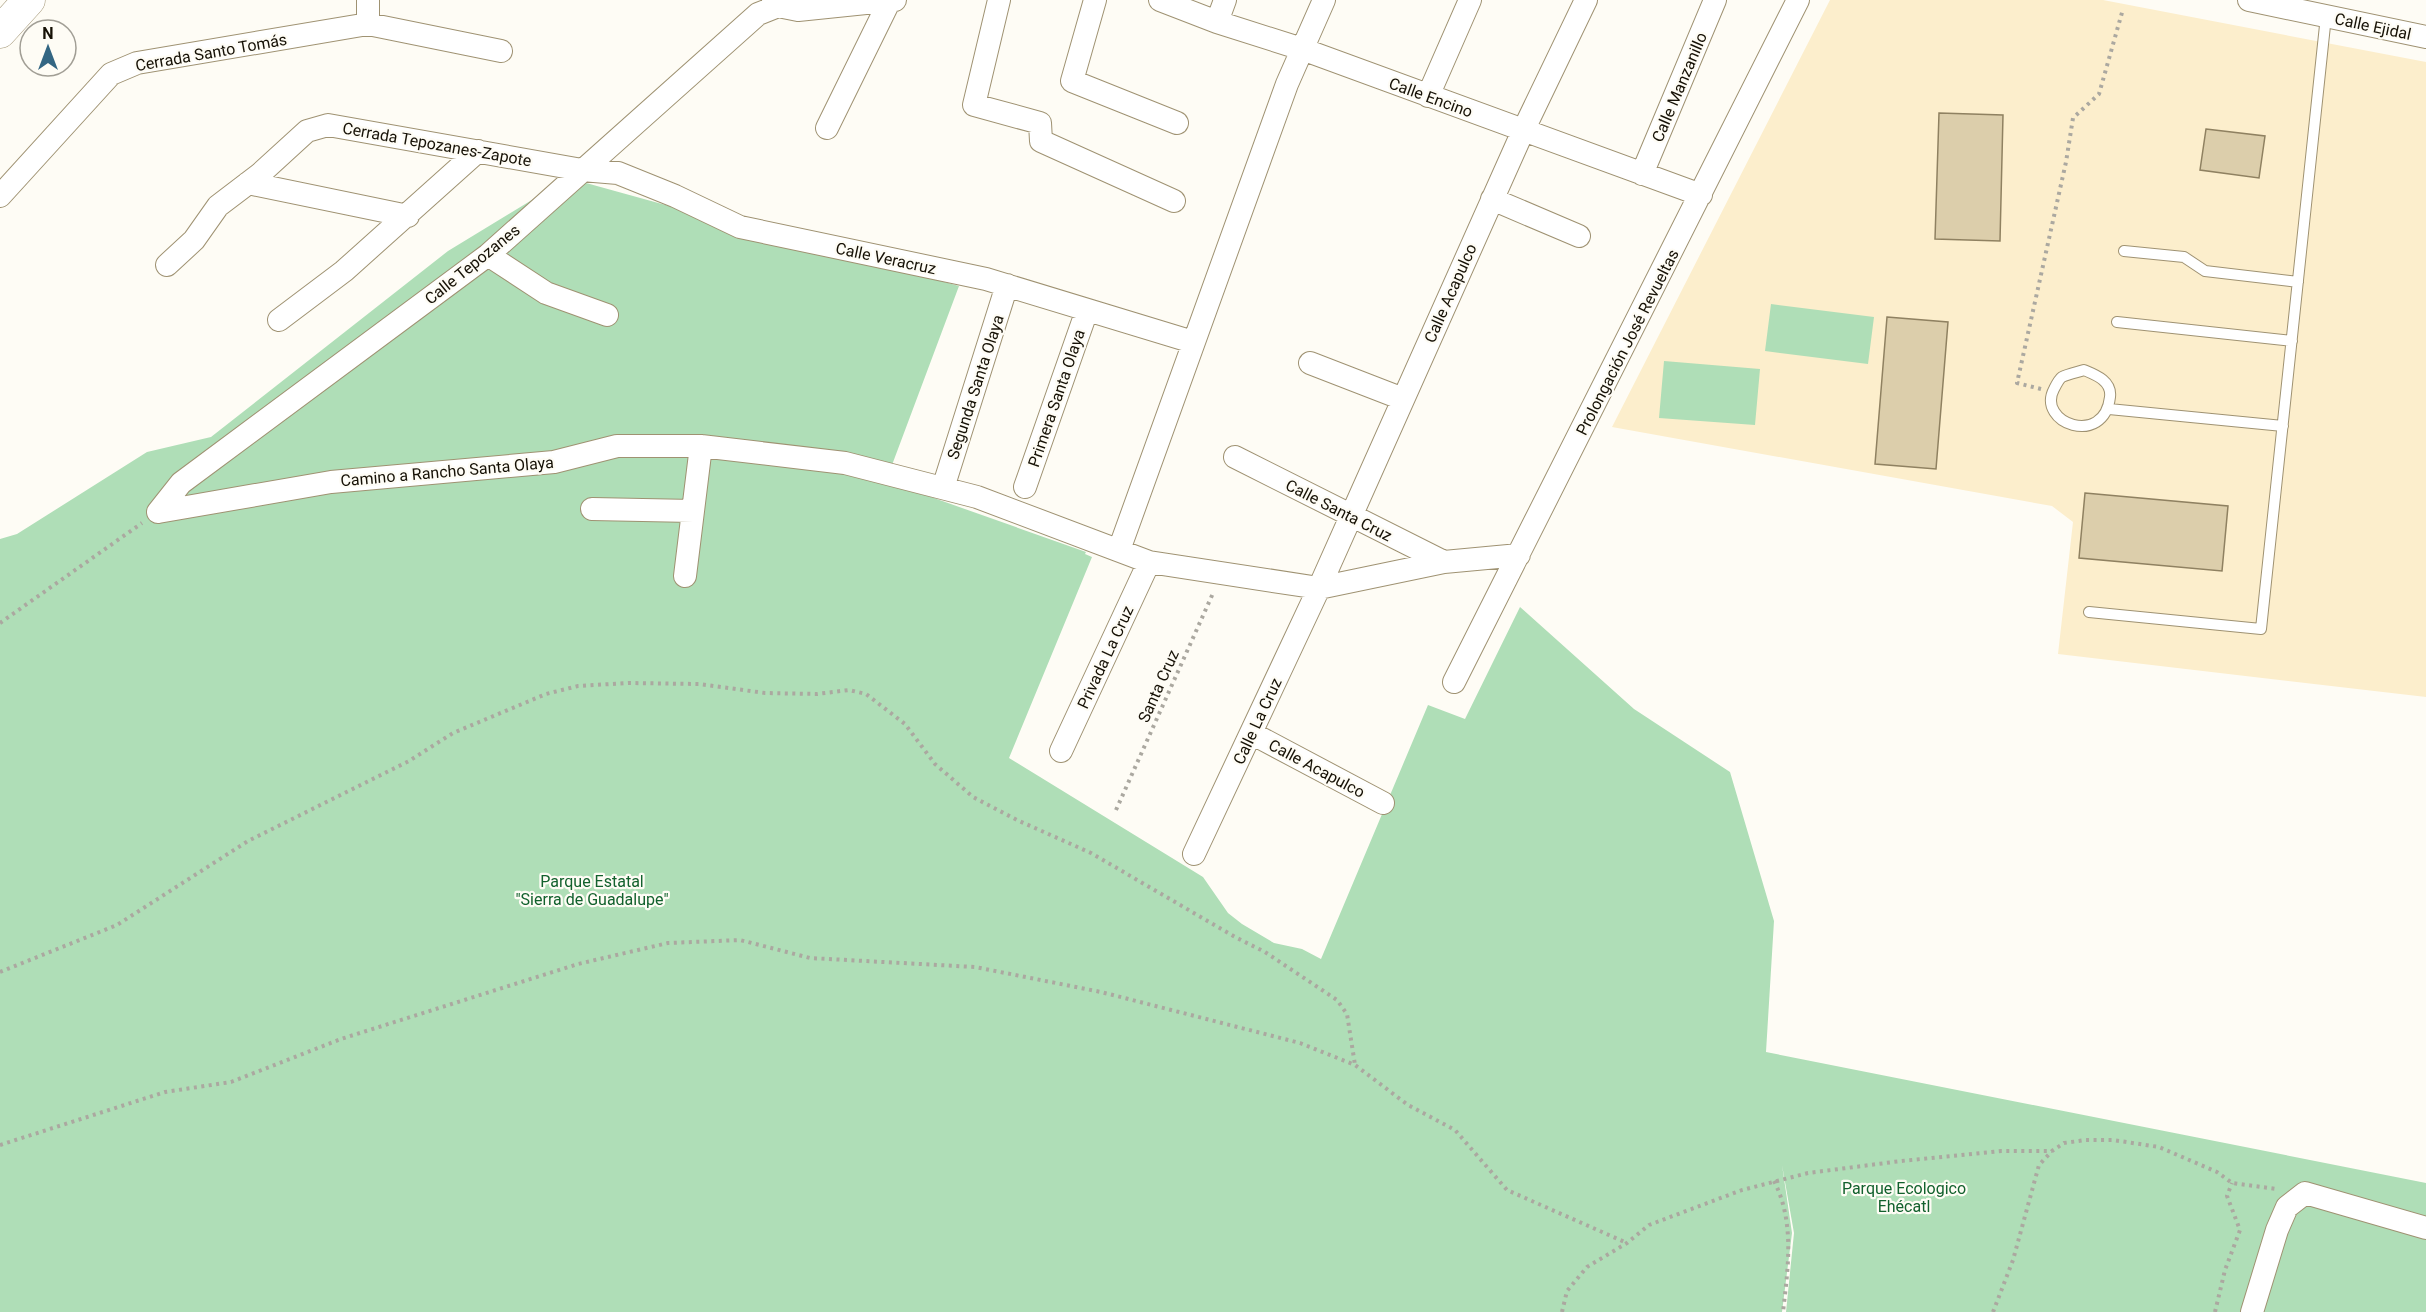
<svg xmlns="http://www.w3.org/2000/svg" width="2426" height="1312" font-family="Roboto,sans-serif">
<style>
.built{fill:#fceecc}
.green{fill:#afdeb7}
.building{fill:#dcceab;stroke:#8f8161;stroke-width:1.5}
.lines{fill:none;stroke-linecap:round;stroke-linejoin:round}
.service-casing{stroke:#9f9272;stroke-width:12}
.minor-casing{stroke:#9f9272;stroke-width:24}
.secondary-casing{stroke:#9f9272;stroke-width:33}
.path{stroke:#aba8a0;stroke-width:4;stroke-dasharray:3 4.5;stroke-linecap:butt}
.service{stroke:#fff;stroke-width:10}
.minor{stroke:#fff;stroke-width:22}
.secondary{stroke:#fff;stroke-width:32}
.labels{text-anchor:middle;stroke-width:4.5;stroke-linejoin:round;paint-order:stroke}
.street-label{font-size:16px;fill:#161106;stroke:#fefcf5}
.park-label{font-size:16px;fill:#12612d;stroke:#fefcf5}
</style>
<rect width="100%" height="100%" fill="#fefcf5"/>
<path class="built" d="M1830,0H2103L2426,62V697L2058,654L2073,522L2052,506L1612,427Z"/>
<path class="green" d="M568,178L959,286L886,481L1086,552L1085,554L1092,557L1009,758L1203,877L1228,913L1242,924L1274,943L1302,949L1321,959L1428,705L1465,719L1520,607L1634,709L1730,772L1774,921L1766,1052L2426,1183V1312H1786L1794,1233L1782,1165L1792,1233L1782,1312H0V539L17,534L147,452L211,437L448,251Z
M1771,304L1874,317L1868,364L1765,351Z
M1664,361L1760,369L1755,425L1659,418Z"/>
<path class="building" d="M1939,113L2003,115L2000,241L1935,239Z
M2206,129L2265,136L2259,178L2200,170Z
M1887,317L1948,322L1936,469L1875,464Z
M2085,493L2228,506L2222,571L2079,558Z"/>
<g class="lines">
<g class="service-casing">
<path id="service" d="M2124,251L2184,257L2205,271L2298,282
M2117,322L2292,341
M2084,370C2096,375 2112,381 2110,397C2104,448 2036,423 2054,389C2056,385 2059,379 2062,377C2068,374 2078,372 2084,370Z
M2109,409L2283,426
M2089,612L2261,629L2326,16"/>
</g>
<g class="minor-casing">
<path id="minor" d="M368,0V24
M773,0L778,6L798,10L895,0
M999,0L974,105L1040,123L1041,141L1174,201
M1095,0L1072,81L1177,123
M1160,0L1217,22L1302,49L1701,195
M2249,0L2426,37
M1217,22L1225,0
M1428,96L1470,0
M827,128L889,2
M1642,174L1715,0
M248,183L408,216
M0,196L111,74L137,63L368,24L501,51
M1492,199L1579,236
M488,255L546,293L607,315
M167,265L194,240L218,206L260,174L307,131L328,125L582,170L618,173L675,196L740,227L986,279L1193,342
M279,320L344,271L478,151
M1310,363L1403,399
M1235,457L1444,562
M1025,487L1087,310
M943,488L1007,285
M592,509L693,511
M158,512L331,482L554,462L617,446H701L845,463L977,497L1149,562L1319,588L1444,562L1519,555
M158,512L181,483L488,255L758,14L778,6
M1119,550L1287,84L1324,0
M685,576L701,446
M1454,682L1798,0
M1251,733L1383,803
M1061,751L1149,562
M1194,854L1319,588L1523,131L1586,0
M2252,1312L2277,1230L2287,1207L2305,1193L2426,1228"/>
</g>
<g class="secondary-casing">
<path id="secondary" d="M0,32L29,0"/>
</g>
<path class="path" d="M2041,389L2017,383L2066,162L2073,118L2099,94L2123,9
M0,623L142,523
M1116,810L1214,591
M0,972L117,925L248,841L409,761L453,733L546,694L578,686L628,683L699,684L765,693L817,694L849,690L866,694L905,724L935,764L973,797L1017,820L1091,853L1235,937L1265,952L1337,1000L1347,1014L1355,1065
M0,1145L165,1092L231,1082L341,1039L578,964L668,943L740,940L810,958L975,967L1101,992L1300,1043L1355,1065L1408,1105L1455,1130L1507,1190L1627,1243
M1774,1181C1795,1222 1788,1268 1783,1312
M1562,1312L1567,1291L1587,1267L1627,1243L1649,1225L1742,1190L1808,1173L1901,1161L2001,1151H2052
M1993,1312L2013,1260L2039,1165L2052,1151L2064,1143L2086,1140H2113L2159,1147L2217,1172L2232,1183L2277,1189
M2215,1312L2225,1270L2240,1230L2227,1196L2232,1183"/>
<use href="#service" class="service"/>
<use href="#minor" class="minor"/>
<use href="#secondary" class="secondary"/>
</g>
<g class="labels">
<g class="street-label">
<text transform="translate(2373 26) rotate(12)" y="6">Calle Ejidal</text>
<text transform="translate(211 52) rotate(-10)" y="6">Cerrada Santo Tomás</text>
<text transform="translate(1679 87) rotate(-67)" y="6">Calle Manzanillo</text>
<text transform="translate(1431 97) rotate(20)" y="6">Calle Encino</text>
<text transform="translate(437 144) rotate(10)" y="6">Cerrada Tepozanes-Zapote</text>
<text transform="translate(886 258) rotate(12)" y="6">Calle Veracruz</text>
<text transform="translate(472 264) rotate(-39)" y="6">Calle Tepozanes</text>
<text transform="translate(1450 293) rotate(-66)" y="6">Calle Acapulco</text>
<text transform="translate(1627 342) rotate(-63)" y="6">Prolongación José Revueltas</text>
<text transform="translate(975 387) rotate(-72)" y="6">Segunda Santa Olaya</text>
<text transform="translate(1056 398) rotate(-71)" y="6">Primera Santa Olaya</text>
<text transform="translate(447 471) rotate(-5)" y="6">Camino a Rancho Santa Olaya</text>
<text transform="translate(1339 510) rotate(27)" y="6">Calle Santa Cruz</text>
<text transform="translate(1105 657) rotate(-65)" y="6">Privada La Cruz</text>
<text transform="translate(1158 686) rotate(-66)" y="6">Santa Cruz</text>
<text transform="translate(1257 721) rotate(-65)" y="6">Calle La Cruz</text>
<text transform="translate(1317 768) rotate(28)" y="6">Calle Acapulco</text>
</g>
<g class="park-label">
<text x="592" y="887">Parque Estatal<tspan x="592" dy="18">"Sierra de Guadalupe"</tspan></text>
<text x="1904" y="1194">Parque Ecologico<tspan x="1904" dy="18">Ehécatl</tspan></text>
</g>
</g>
<g transform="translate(48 48)"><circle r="28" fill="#fefcf5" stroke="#a19e95" stroke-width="1.5"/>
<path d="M0-4.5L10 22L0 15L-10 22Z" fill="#336683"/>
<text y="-9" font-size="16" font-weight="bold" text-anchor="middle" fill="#161106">N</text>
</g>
</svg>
